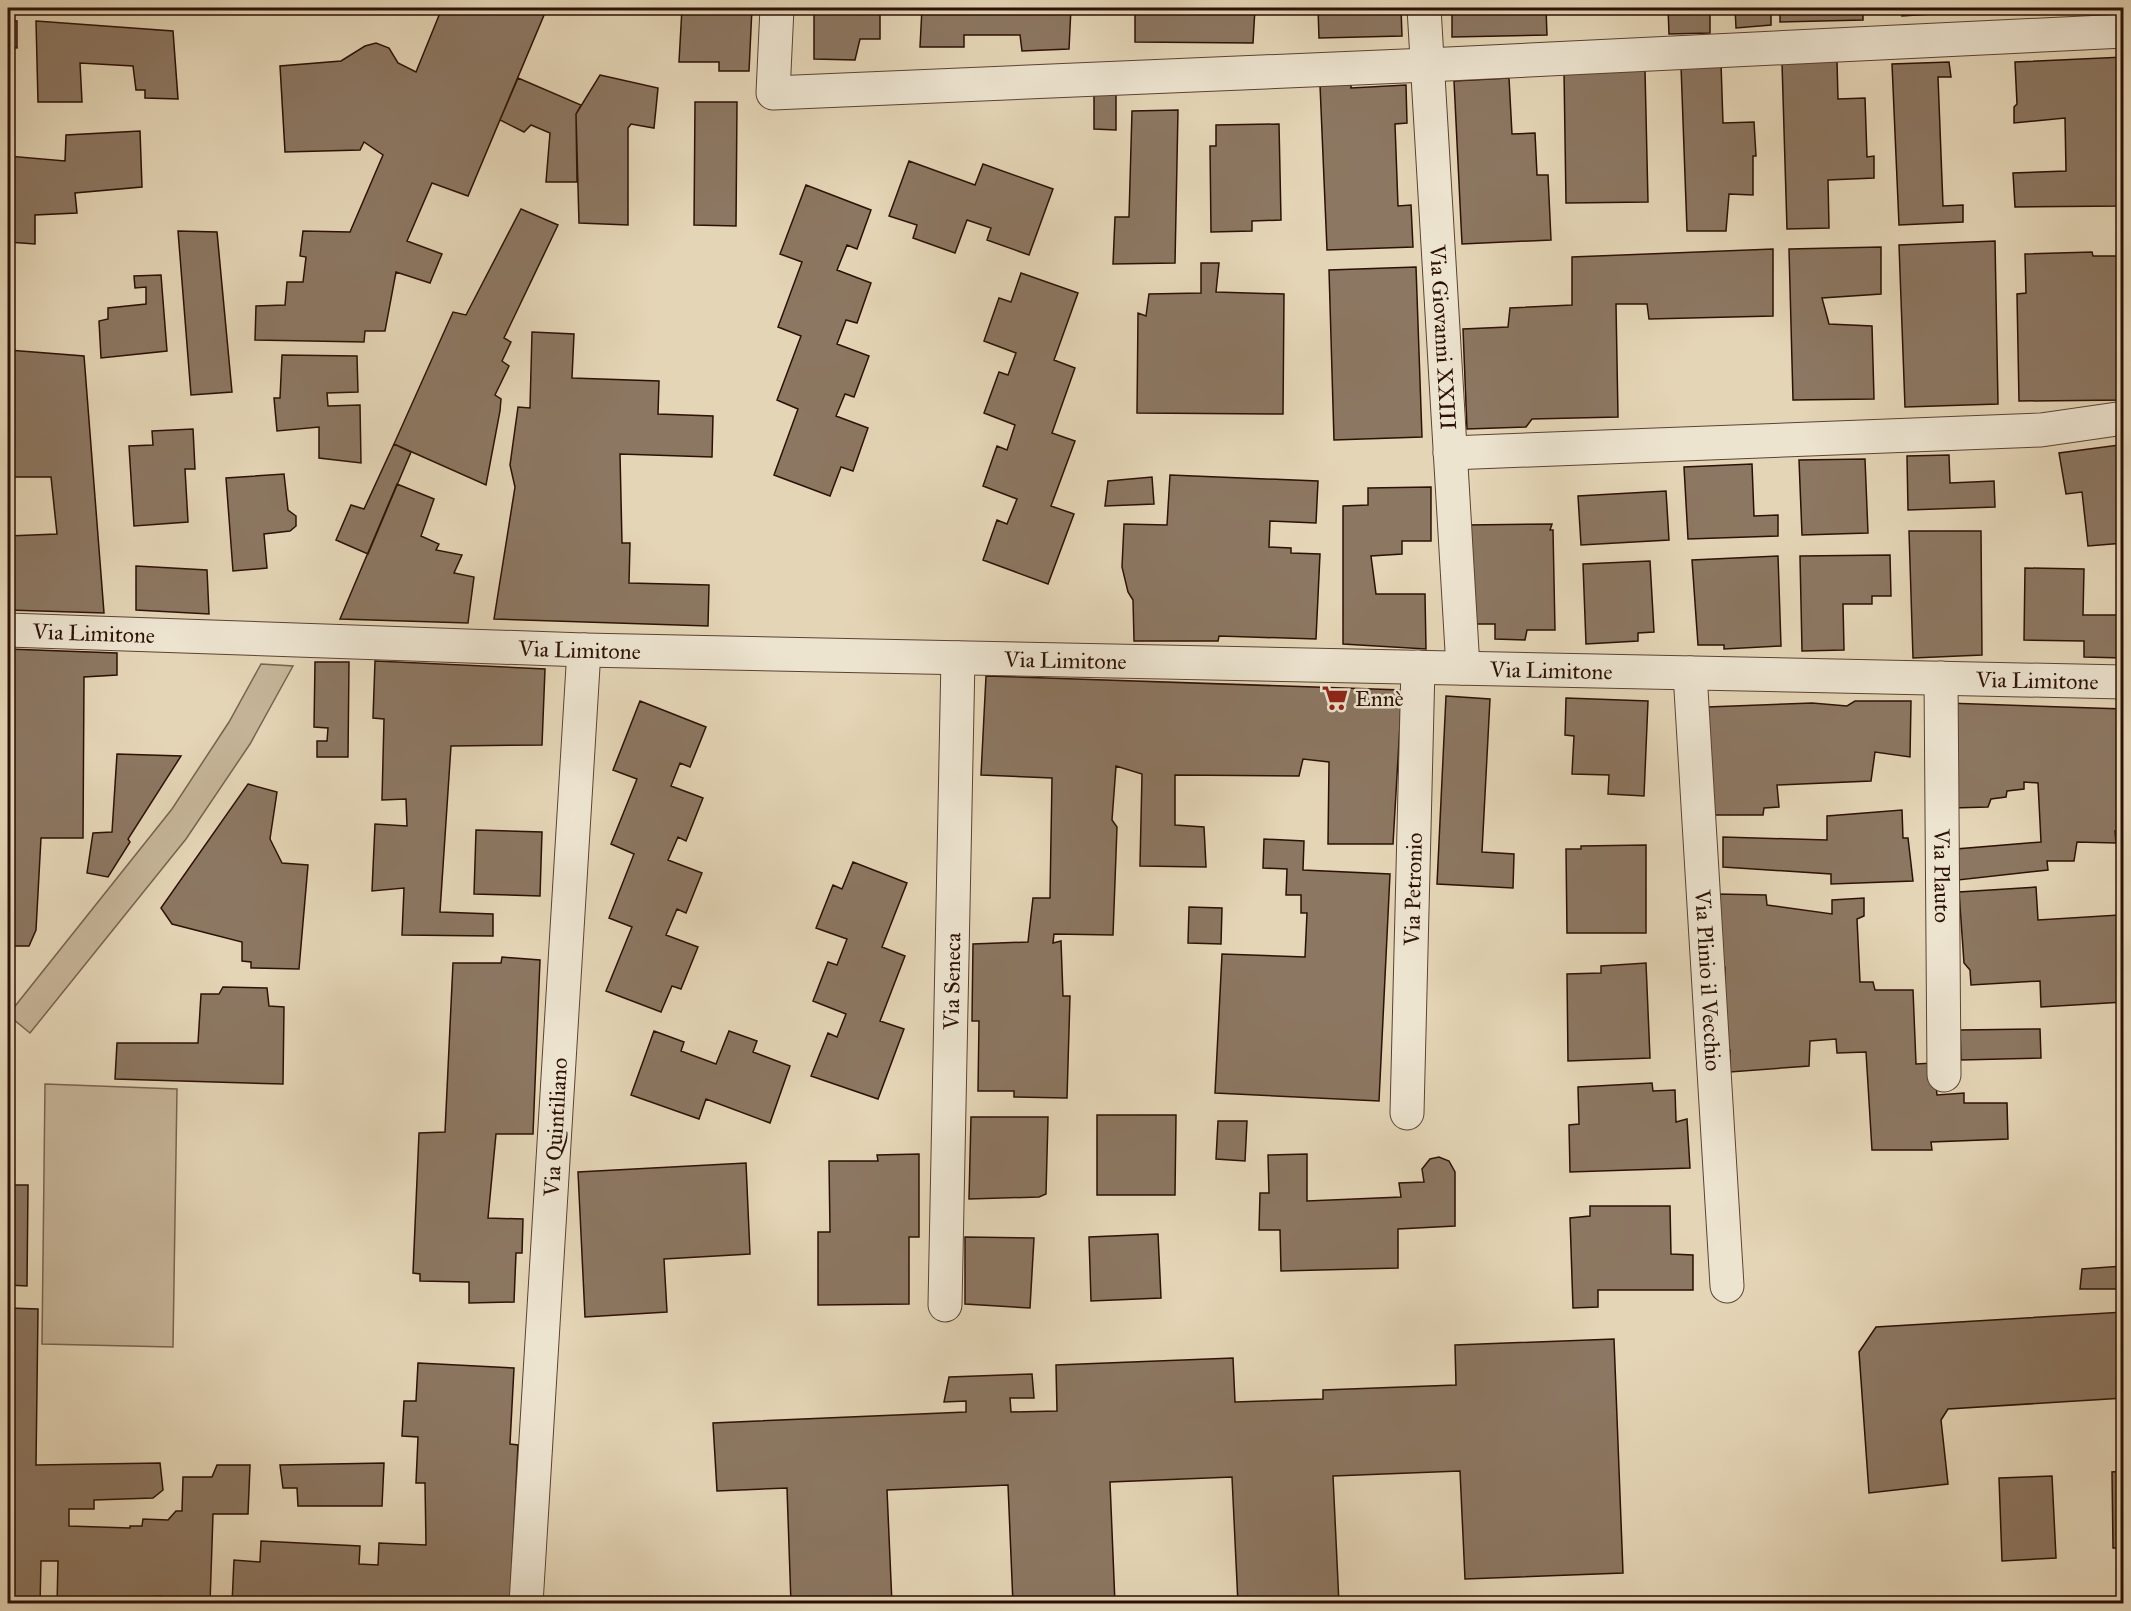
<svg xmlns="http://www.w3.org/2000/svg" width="2131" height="1611" font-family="'IM FELL Great Primer',serif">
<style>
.green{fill:#c5b498;stroke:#79624f;stroke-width:1.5}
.building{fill:#8c7762;stroke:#2d1106;stroke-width:1.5}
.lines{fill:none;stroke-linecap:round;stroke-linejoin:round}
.minor-casing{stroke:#5b4232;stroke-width:35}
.minor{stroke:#ede4d0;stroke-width:33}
.labels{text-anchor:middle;stroke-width:5;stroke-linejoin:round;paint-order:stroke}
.street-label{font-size:22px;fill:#2d1106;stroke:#ede4d0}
.poi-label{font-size:22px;fill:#2d1106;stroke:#ede4d0;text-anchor:start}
</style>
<rect width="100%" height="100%" fill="#e4d5b6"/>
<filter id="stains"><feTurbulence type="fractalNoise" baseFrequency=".00333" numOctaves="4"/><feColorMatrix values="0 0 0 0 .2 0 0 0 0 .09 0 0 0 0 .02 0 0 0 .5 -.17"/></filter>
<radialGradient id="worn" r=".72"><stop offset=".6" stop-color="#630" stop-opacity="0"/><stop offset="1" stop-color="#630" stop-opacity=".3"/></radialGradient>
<path class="green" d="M261,664L293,666L250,744L186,839L30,1033L8,1015L172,809L229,722Z
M45,1084L177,1089L173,1347L42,1344Z"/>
<path class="building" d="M442,8H547L468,196L432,183L407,241L442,254L430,283L396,272L385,331H365L364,342L255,340L256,306L285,305L287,282H303L306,257L300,256L303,231L350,232L383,155L364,142L360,150L285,152L280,66L341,61L365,46L376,43L389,48L398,63L416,72Z
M682,8H752L749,71H719V62H679Z
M814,8H880V39H860L855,60L814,59Z
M922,8H1071L1069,49L1022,51L1020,35H964V47H920Z
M1135,8H1255L1253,43L1135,42Z
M1318,8H1401L1402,36L1319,38Z
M1452,8H1546L1547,35L1452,37Z
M1668,8H1710V33L1669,34Z
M1735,8H1771V25L1736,28Z
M1780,8H1863V20L1780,22Z
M1902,8H2024L1902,16Z
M2102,8H2124V17H2102Z
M8,20L17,21V48L8,47Z
M36,21L173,31L178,99L145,98V90H136L133,66L80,63L82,102H38Z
M2124,57V206L2015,207L2013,173L2066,171L2065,118L2014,123V107L2017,104L2015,62Z
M1837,61L1838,99L1865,98L1867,157L1874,156V178L1828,180L1829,228L1787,229L1782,63Z
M1949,62L1951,77H1938L1943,206L1963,205V222L1899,225L1892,64Z
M1721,63L1723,123L1754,122L1756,156H1753V195L1729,194L1726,231H1687L1681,66Z
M1645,70L1648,202L1566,203L1564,71Z
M600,75L658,88L654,128L631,124L628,128V225L579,223L576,114Z
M518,78L581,105L576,114L577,182H546L550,133L531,125L524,132L500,120Z
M1509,78L1512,134L1535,133L1537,175H1548L1551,240L1462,244L1454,81Z
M1351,83V88L1406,85L1407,123L1395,124L1398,206L1411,205L1413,247L1327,250L1320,85Z
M1116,87V130L1094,129V90Z
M695,102H737L736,226L694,225Z
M1178,110L1175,263L1113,264L1115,217H1129L1132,111Z
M1279,124L1281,220L1252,221V231L1211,232L1210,146H1216V125Z
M140,131L142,187L75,193L77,213L35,215V244L8,242V156L65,161L66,135Z
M909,161L975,185L983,164L1053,189L1029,255L987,240L991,228L967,220L955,253L913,238L917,225L889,216Z
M806,185L871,210L857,249L847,245L837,270L871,283L857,323L846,320L837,344L869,356L854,397L845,394L836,416L868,428L853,471L841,467L830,496L774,475L798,409L777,400L801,336L778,327L802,262L780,254Z
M521,209L558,225L504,338L511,342L502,361L509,366L495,395L501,399L500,411L486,485L394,444L453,312L466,315Z
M178,231L217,232L232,392L191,395Z
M1995,241L1998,404L1905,407L1899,245Z
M1881,247V294L1822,298L1829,324L1872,326L1874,399L1793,400L1789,249Z
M1773,249V316L1649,319L1647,304H1616L1618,417L1532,419L1526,427L1467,429L1463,329L1508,327L1510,308L1572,305V257Z
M2092,252L2093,256H2124V400L2019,401L2017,294L2026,293L2025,254Z
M1201,263H1219L1216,292L1284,294L1283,414L1137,413L1138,313L1146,316L1149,294L1201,293Z
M1416,267L1422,437L1334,440L1329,270Z
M1021,273L1078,293L1054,360L1075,368L1052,433L1075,441L1051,506L1074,514L1048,584L983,560L997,520L1007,524L1017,499L983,486L997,446L1007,450L1015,425L984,413L999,372L1008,375L1016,353L984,341L999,298L1011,302Z
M161,275L167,351L101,358L99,321L108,319V308L146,304V287L135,288L134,276Z
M532,332L574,334L572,378L659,381L658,414L713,416L712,457L620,454L622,543H630L629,583L709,585L708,626L494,619L515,487L510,465L518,407L530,408Z
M8,350L84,356L104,613L8,610V536L57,534L51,477H8Z
M282,355L357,356L358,392L327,393L328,406L360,405L361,463L319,458V427L277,431L274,398H280Z
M193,429L195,469H185L188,522L134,526L129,446L153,445L152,431Z
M394,444L411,452L368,554L336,540L351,505L364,509Z
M2119,445L2124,458V543L2088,546L2082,492L2066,494L2059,453Z
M1949,455L1950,483L1994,481L1995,507L1908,510L1907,456Z
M1865,459L1868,533L1802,535L1799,460Z
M1752,464L1754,516L1778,515V536L1688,539L1684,467Z
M284,474L288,510L296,516V526L290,531L264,534L267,568L233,571L226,478Z
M1170,475L1318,481L1316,523L1270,521L1269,547L1291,548V553L1320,554L1316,639L1219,636L1218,641H1134L1133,600L1128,592L1122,567L1124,524L1167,525Z
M1152,477L1154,504L1105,506L1108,481Z
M397,484L434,499L421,536L439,544L436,550L462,555L454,573L474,577L468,623L340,619Z
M1431,487V541H1402V554L1371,556L1376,594H1425L1426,649L1343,644V506L1368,505V488Z
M1666,491L1669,540L1581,545L1578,496Z
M1552,524L1550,530H1553L1555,630H1527L1525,640L1495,639V624H1473L1467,525Z
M1909,531H1981L1982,655L1913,658Z
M1890,555L1891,596H1872V604H1843L1844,650L1802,651L1800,556Z
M1778,556L1781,646L1724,649V645H1698L1692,560Z
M1650,561L1654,632L1638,633V641L1586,644L1583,564Z
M136,566L207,570L209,614L136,610Z
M2025,568L2084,569L2083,615H2121L2124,608V658L2084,657V641L2024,640Z
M8,649L117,653V675L84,677L83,838H41L36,930L29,946H8Z
M375,661L545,669L542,745L451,746L440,912L493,914V936L402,935L404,888L372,891L375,824L407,826L406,799L382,800L384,719L373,718Z
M315,662H349L348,757H317V741H327L328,728L314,727Z
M986,676L1402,690L1393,844H1328L1329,762L1303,759L1299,776L1175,775V825L1204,827L1206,867L1140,866L1142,774L1116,766L1112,820L1117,827L1113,935L1054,934L1053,943L1061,941L1063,996H1070L1067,1098L1014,1097V1091H978L979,1021H972L973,944L1028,942L1033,898H1050L1052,778L981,775Z
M1446,696L1490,699L1482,852L1514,854L1513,888L1437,884Z
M1566,698L1648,701L1644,796L1608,794L1609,775L1572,774L1574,736L1565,735Z
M640,701L706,727L690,767L680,763L671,786L703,798L686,841L678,837L668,860L702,873L686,913L677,909L666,935L698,947L681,989L672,986L661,1012L606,991L632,927L609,918L634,854L611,844L637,779L613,770Z
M1855,701H1911L1910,757L1875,752L1871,781L1777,785L1779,807L1764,808L1763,815H1712L1707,707L1812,703L1847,706Z
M1946,703L2124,709V828L2123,830L2115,831L2116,843L2077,842L2074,861H2047L2048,870L1958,880L1956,849L2041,842L2038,783L2024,782V789L2007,791L2006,797L1991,799L1988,807L1952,808Z
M117,754L181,756L128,839L130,842L108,877L87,873L93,833L112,832Z
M248,784L277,792L270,839L282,863L308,865L299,969L251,968V962L242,961V942L172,924L161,908Z
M1902,810L1903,838H1908L1913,881L1831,884V874L1723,867V837L1827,840V816Z
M476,830L542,832L540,896L474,894Z
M1264,839L1304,841L1303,870L1390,874L1379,1101L1215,1093L1222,954L1305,957L1307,913H1301V895H1286L1287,869L1263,868Z
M1646,845V933H1567L1566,849H1581V846Z
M853,862L907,883L882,947L905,956L880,1021L904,1029L878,1099L811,1076L828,1033L837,1037L846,1014L813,1001L828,962L837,965L847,939L816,928L833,885L842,889Z
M2036,887L2038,920L2119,915L2124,1002L2041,1007L2040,981L1971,985L1970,970L1964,963L1959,892Z
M1717,894L1766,895L1767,905L1832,914V900L1864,898V916L1857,919L1860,982H1873L1875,990H1913L1916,1064L1934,1063L1937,1095L1964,1093V1103H2007L2008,1139L1931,1142L1932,1150H1872L1866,1052L1837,1053L1836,1039L1810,1041L1809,1066L1730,1072V1050H1725V967H1718Z
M1189,907L1222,908L1221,944L1188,943Z
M502,957L540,960L533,1134H496L488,1218L523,1219L522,1253H516L514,1302L469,1303V1282L420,1281V1274L413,1273L419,1133L445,1132L453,963H501Z
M1646,963L1650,1058L1568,1061L1567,974L1601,973V966Z
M223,987L267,988L269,1006L284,1007L283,1084L115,1079L117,1043H198L201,994H219Z
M2040,1029L2041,1058L1961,1060L1960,1030Z
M654,1031L684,1042L681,1051L716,1064L729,1031L757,1041L753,1052L790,1066L770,1123L706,1099L699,1119L631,1095Z
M1652,1083L1653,1091L1675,1090L1676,1122L1687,1119L1690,1168L1570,1172L1569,1125L1579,1124L1578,1087Z
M1097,1115H1176L1175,1195H1097Z
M971,1117H1048L1046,1194L1039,1197L969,1199Z
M1218,1121H1247L1245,1161L1216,1159Z
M919,1154V1237H909V1304L818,1305V1232H830L829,1161H878L877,1155Z
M1307,1154V1201L1401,1197L1399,1183L1424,1182L1422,1169L1430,1159L1439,1157L1449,1161L1455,1172V1226L1398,1229V1268L1281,1271L1280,1230H1259L1260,1193H1269L1268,1155Z
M746,1163L750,1254L664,1259L667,1312L585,1317L578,1172Z
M2121,1163H2124V1276L2123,1266Z
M8,1185H28L27,1286L8,1285Z
M1590,1206H1670L1671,1254L1693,1255V1290H1598V1307L1573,1308L1570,1218L1590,1216Z
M1158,1234L1161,1298L1091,1301L1089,1237Z
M965,1237L1034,1238L1030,1308L965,1304Z
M2123,1266L2124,1289H2080L2082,1269Z
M8,1308L38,1309L36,1465L160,1463L163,1490L153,1498L94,1500V1509H69V1526L130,1528V1526H142L143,1519L168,1520L176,1511H182L183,1477H212L217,1465H250L248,1514H213L210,1604H162L161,1596L98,1600V1604H57L58,1561H41L40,1604H8Z
M2124,1312V1398L1948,1409L1941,1420L1948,1484L1869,1493L1859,1352L1876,1327Z
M1614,1339L1623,1573L1465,1579L1460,1471L1333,1476L1339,1604H1238L1232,1477L1110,1482L1115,1604H1013L1008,1485L887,1490L892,1604H791L787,1488L717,1491L713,1423L966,1412V1401L944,1402L949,1377L1032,1374L1034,1398H1010L1011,1412L1057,1411L1056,1365L1233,1358L1235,1402L1323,1399V1390L1456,1385L1455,1345Z
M418,1363L514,1368L510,1444L518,1445L510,1604H322L273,1600V1604H232L234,1560L260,1562L261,1541L360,1546L359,1564L378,1565L379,1543L426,1545L425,1483H416L418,1437L402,1436L404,1401H416Z
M384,1463L382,1506H298L297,1488H283L280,1465Z
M2124,1471V1548H2113L2112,1472Z
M2052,1476L2056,1558L2002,1561L1999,1478Z"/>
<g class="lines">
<g class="minor-casing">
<g id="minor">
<path d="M777,8L773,93L1427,65L2124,31"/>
<path id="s1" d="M1424,8L1463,668"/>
<path d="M1450,453L2041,430L2124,418"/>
<path id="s2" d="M8,630L584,650L2124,682"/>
<path id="s3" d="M1690,673L1727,1286"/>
<path id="s4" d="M1941,678L1944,1075"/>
<path id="s5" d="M1407,1113L1418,667"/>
<path id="s6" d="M945,1305L958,658"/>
<path id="s7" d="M526,1604L584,650"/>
</g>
</g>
<use href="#minor" class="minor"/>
</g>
<defs>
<g id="supermarket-bare" transform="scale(2.07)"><path d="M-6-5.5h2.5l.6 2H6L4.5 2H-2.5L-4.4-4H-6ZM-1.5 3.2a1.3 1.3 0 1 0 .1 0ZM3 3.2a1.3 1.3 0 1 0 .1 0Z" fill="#8f2418" stroke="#ede4d0" stroke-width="2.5" paint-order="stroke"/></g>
</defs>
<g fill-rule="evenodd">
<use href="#supermarket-bare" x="1335" y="698"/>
</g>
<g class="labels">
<g class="street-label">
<text dy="8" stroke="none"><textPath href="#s1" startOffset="330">Via Giovanni XXIII</textPath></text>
<text dy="8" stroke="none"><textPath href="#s2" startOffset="86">Via Limitone</textPath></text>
<text dy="8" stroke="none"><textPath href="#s2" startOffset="572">Via Limitone</textPath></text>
<text dy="8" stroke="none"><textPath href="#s2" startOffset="1058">Via Limitone</textPath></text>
<text dy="8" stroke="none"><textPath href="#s2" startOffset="1544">Via Limitone</textPath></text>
<text dy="8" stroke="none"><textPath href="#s2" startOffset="2030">Via Limitone</textPath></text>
<text dy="8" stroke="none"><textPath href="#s4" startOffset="198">Via Plauto</textPath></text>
<text dy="8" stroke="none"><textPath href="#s5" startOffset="224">Via Petronio</textPath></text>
<text dy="8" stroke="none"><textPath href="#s3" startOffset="308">Via Plinio il Vecchio</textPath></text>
<text dy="8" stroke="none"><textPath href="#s6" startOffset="324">Via Seneca</textPath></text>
<text dy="8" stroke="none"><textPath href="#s7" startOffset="478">Via Quintiliano</textPath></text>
</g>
<g class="poi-label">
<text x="1355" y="706">Ennè</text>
</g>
</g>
<rect width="2131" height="1611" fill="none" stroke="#e4d5b6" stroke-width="30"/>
<rect x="9" y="9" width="2113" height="1593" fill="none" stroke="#2d1106" stroke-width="3"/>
<rect x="15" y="15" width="2101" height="1581" fill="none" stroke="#2d1106" stroke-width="1.5"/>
<rect width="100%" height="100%" filter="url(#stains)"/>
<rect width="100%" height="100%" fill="url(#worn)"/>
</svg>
